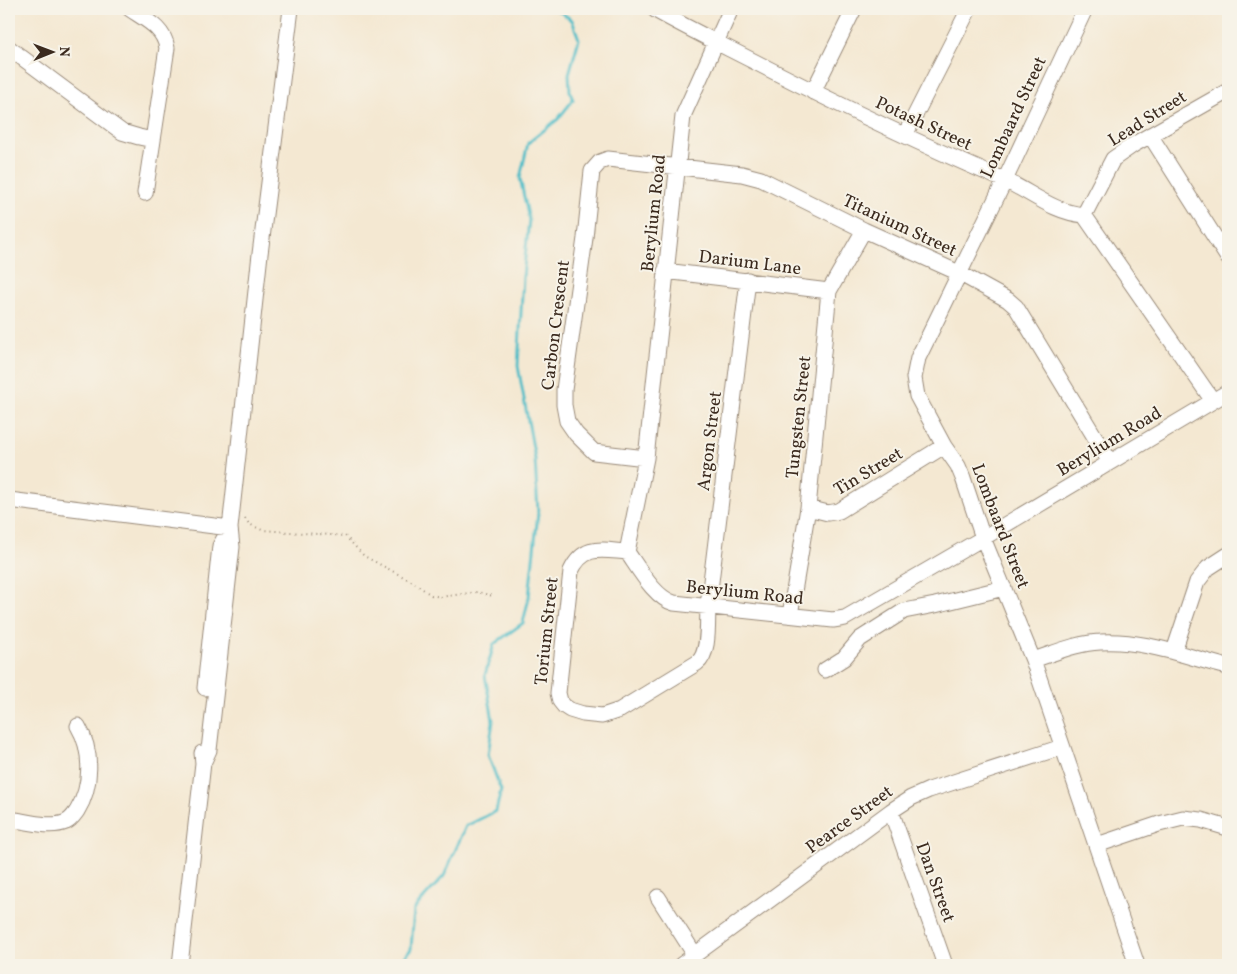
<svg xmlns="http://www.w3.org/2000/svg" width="1237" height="974" font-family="Vollkorn,serif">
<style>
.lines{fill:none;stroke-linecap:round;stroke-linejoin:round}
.stream{stroke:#51bec8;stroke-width:3}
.minor-casing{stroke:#988978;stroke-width:17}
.path{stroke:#988978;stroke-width:2;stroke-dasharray:1 4;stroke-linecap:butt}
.minor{stroke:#fff;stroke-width:15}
.labels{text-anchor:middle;stroke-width:4;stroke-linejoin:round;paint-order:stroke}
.street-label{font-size:18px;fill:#3b2a1e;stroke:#f7f3e8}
</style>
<rect width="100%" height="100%" fill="#f7f3e8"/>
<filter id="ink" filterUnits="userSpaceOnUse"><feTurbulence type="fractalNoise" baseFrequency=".02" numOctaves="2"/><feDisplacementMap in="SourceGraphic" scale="10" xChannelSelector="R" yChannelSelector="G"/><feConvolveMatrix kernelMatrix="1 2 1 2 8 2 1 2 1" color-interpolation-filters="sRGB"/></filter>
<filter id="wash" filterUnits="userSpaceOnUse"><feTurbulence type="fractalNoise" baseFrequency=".0096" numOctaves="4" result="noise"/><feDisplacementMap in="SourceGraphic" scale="20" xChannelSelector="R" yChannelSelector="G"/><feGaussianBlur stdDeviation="1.12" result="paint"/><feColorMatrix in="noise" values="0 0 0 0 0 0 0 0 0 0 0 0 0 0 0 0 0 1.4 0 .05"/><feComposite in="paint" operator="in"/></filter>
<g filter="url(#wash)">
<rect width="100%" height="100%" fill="#f4e8d2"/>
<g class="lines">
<path class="stream" d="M399,965L411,949L414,909L444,876L466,826L496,811L501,790L488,755L493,721L485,675L494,644L523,623L529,597L538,513L535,459L518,366L523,277L529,220L520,178L528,143L558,119L573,100L570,91L569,74L579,39L572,20L556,9"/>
</g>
</g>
<g filter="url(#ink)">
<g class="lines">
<g class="minor-casing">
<path id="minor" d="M130,9C146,20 164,28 167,48L145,193
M731,9L683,116L646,458L627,552C639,569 655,598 674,603L833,620L845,618L983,538L1228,392
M1085,9L1005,180L918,358L914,378L917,396L944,446L958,466L963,478L983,538L1033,660L1137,965
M655,10C689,29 724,46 759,64C839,105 920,144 1002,179C1030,191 1052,212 1084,215L1213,401
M9,48L122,132L139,137L153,140
M813,92L854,9
M905,135L969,9
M1150,135L1228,258
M1084,215L1113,159L1133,145L1228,91
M665,271L829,291
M646,458L594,452L576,434L567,421L564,405V390L585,238L592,171L600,162L608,159L742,174L761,179L864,230L959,273L1008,300L1016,307L1110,462
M9,500L230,528
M808,508L828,513L839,511L944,446
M627,552C601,550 584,544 571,571L558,693L560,701L564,706L570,710L583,714L602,716L620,710L697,663C710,654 707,622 708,606L748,280
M790,615L808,508L829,291L864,230
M1174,651L1197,582L1208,568L1228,555
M1033,660C1055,653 1077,643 1100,642C1143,639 1187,657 1228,667
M825,670L844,658L860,639L904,611L935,605L1004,588
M205,688L220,546L230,528
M203,763L209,750L232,547L230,528L260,254L291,9
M891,811L945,965
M9,819C26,821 50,829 66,822C71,820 74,815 77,811C92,787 93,751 78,726
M1097,845L1159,824L1183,818L1201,820L1228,828
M658,897L695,955
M180,965L203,763L202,753
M681,965L891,811L911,798L929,790L1062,747"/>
</g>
<path class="path" d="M245,518L249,524L262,530L345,536L364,556L413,582L431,595L440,597L477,592L493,596"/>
<use href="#minor" class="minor"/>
</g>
</g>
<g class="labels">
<g class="street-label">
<text transform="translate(1013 117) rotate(-65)" y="6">Lombaard Street</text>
<text transform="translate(1147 118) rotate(-32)" y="6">Lead Street</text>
<text transform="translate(924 123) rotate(25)" y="6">Potash Street</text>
<text transform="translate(653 213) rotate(-84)" y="6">Berylium Road</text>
<text transform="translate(900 225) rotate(25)" y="6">Titanium Street</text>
<text transform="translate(750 262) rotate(7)" y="6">Darium Lane</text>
<text transform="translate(555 325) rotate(-83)" y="6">Carbon Crescent</text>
<text transform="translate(798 417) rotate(-84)" y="6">Tungsten Street</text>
<text transform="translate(709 441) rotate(-83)" y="6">Argon Street</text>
<text transform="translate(1109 441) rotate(-31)" y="6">Berylium Road</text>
<text transform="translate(868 471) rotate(-31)" y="6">Tin Street</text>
<text transform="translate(1001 526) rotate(69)" y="6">Lombaard Street</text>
<text transform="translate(745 592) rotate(6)" y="6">Berylium Road</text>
<text transform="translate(546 631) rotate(-84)" y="6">Torium Street</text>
<text transform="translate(849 819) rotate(-36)" y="6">Pearce Street</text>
<text transform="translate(936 882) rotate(70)" y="6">Dan Street</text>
</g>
</g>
<rect width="1237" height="974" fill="none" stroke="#f7f3e8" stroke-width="30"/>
<g transform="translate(52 52) rotate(89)" stroke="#f7f3e8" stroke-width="4" paint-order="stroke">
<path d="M0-4L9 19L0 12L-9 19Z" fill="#3b2a1e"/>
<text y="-8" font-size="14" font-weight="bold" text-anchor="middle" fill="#3b2a1e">N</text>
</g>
</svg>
